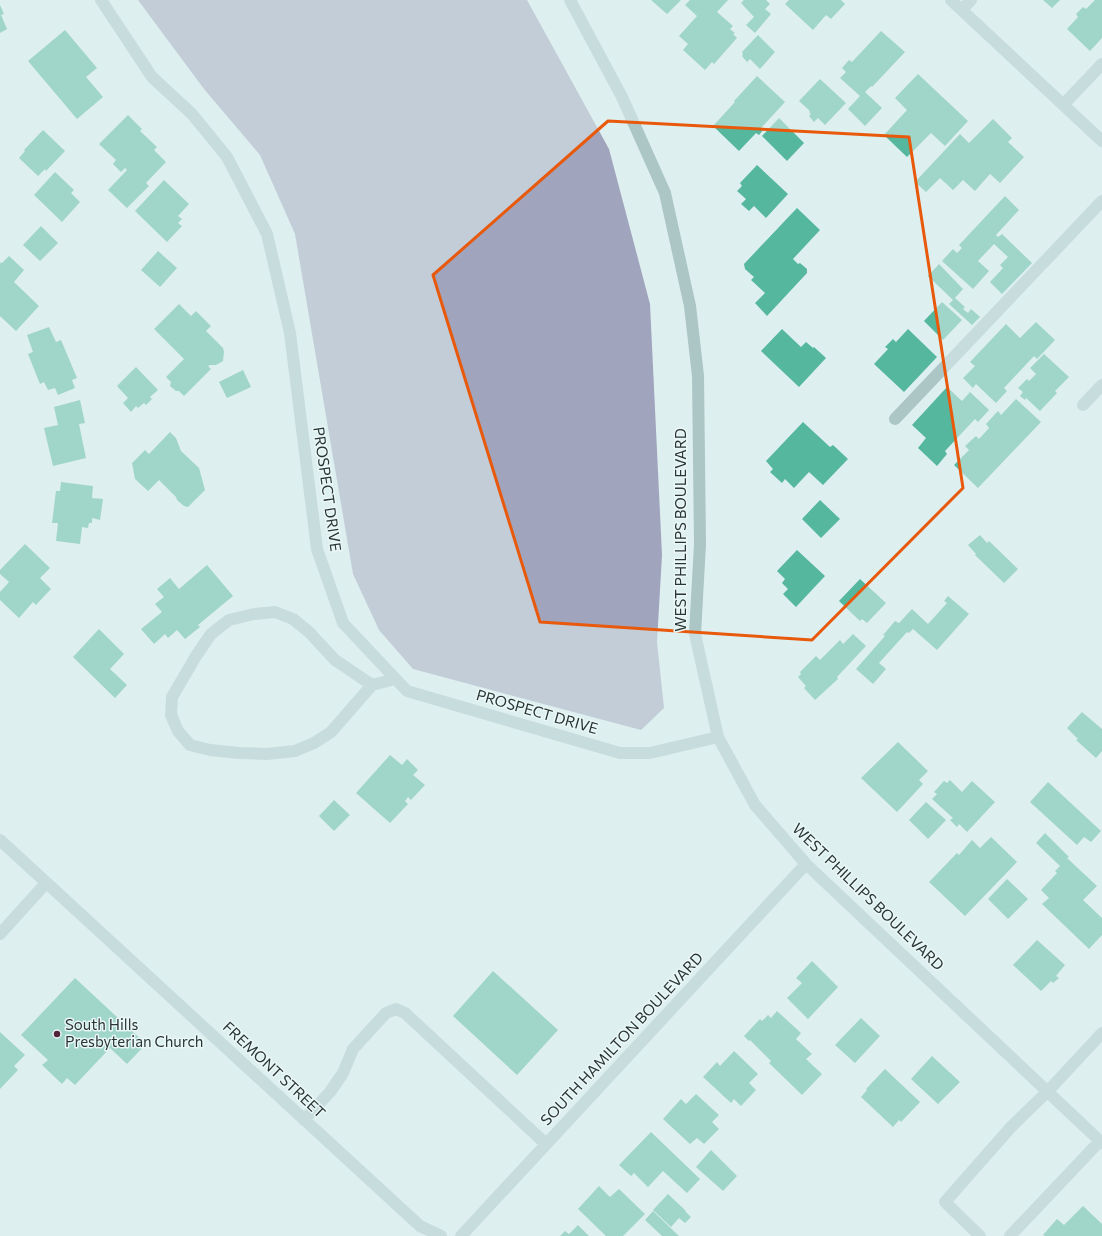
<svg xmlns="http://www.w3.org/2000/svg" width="1102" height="1236" font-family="Commissioner,sans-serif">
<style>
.green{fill:#a0a4bd}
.building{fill:#54b79e}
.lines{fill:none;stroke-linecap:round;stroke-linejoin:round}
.minor{stroke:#abc6c5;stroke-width:12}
.marked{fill:none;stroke:#e8590c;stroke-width:3;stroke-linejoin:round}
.poi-dot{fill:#512438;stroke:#eaf7f7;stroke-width:1.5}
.labels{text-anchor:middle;stroke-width:3;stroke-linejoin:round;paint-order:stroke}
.street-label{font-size:15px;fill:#293533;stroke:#eaf7f7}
.poi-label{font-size:15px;fill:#293533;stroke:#eaf7f7;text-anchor:start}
</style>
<rect width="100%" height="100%" fill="#deefef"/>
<path class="green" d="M138,0H527L609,149L650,304L662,555L657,642L664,708L641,730L413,669L379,630L353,574L295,234L260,155L204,89Z"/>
<path class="building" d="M651,0H681L667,14Z
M690,0H728L717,12L733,26L730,29L735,33L733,34L737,38L714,64L712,62L705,70L683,50L688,44L679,36L697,16L685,5Z
M744,0H766L770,4L765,9L771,14L755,33L746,25L754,17L741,3Z
M789,0H841L845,4L831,19L826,15L813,30L785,4Z
M1043,0H1060L1052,8Z
M1095,0H1102V38L1090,51L1067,29L1078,17L1076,14L1083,7L1086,9Z
M0,5L4,14L1,15L7,29L0,33Z
M65,30L97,68L86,77L103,97L77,119L28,61Z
M881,31L905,52L872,87L871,86L865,92L882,108L865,126L848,109L860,96L840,78L846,72L842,68L849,60L852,62Z
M758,35L775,52L760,69L750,59L747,62L742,56L743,54L742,52Z
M918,74L968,121L945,146L931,133L907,157L884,135L907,110L895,98Z
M757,76L785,102L761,128L763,130L759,135L756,133L739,151L713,126L735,102L734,101Z
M820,79L846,103L825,125L818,118L814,122L809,116L811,114L809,112L810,111L799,101Z
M128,115L142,129L140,131L157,147L154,150L166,162L146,183L149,186L127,208L108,190L127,170L125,168L121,172L113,164L116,160L99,144Z
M779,118L804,143L787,161L762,136Z
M993,119L1012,138L1008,142L1024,157L1000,183L990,174L975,191L963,180L953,190L940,178L926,192L915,182L960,134L969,143Z
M43,130L65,151L46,171L45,169L38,176L19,158L25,151L24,150Z
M757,165L788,194L766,218L754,206L749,211L741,204L746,199L737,191L742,186L740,183Z
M55,172L74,190L71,193L80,202L62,222L34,195Z
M164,180L189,204L178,216L182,219L178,223L182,226L167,242L135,211Z
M1005,196L1019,210L996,235L998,237L1002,234L1032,263L1002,294L990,282L1003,268L1000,265L1008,257L994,244L978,261L989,271L973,289L942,261L953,249L957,253L962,248L959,245Z
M797,208L820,230L793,259L798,264L800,263L807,269V273L767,316L755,303L765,293L751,280L754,277L745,269L744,264Z
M41,226L58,243L40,261L23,245Z
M158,251L177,268L160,287L141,270Z
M9,256L24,270L14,282L39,306L16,331L0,316V264L1,262L2,263Z
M939,264L963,289L955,298L965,307L963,309L968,313L971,309L980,317L972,325L949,304L953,300L928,276Z
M942,302L962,320L943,340L924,321Z
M179,304L191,316L196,311L211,326L206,331L223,348L224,352L223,361L216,365H210L208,366L211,369L184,396L179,391H176L170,386L171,382L166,377L184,359L154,329Z
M1036,322L1055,340L1037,359L1034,356L1004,388L1007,391L996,403L976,384L973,388L963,378L975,366L970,362L1006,324L1020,338Z
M49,327L56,342L61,340L77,378L72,380L75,388L58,395L55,388L48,390L44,382L40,384L28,354L33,352L27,335Z
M782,329L801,347L806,342L813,348L814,347L826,358L799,387L761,351Z
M908,329L937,357L904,392L874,364L888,349L885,347L893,339L896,342Z
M1044,354L1069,377L1055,391L1057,393L1040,411L1026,398L1025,400L1020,396L1023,392L1018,388L1027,379L1029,381L1036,374L1030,368Z
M136,367L158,390L150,397L152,399L146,405L144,403L138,408L136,406L131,412L123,403L128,398L117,386Z
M243,370L251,387L227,398L219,382Z
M947,387L962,401L970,392L989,410L978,422L975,419L945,451L947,454L937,466L918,448L926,438L912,425Z
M1016,399L1041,422L978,488L954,465L969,450L965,446L976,436L979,439L989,428L986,424L998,411L1001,415Z
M80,400L85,423L79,424L86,458L53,466L44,428L58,425L54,407Z
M803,422L830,447L833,445L848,459L823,485L809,472L794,488L785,479L782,483L770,472L773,469L766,461Z
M170,432L176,438L181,451L199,468L205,490L188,507L184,506L177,500L176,497L159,480L148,491L135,479L132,463L145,450L149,454Z
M61,482L93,486L92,498L103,499L100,520L92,518V523H89L88,528L82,527L80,544L56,541L58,523H52L56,491H60Z
M820,500L840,519L821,538L802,519Z
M980,535L987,543L989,541L1018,569L1004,583L975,555L976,554L968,545Z
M25,544L50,568L40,578L51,589L36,605L33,602L19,618L0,600V592L9,582L0,574V570Z
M797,550L825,576L796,607L783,594L788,589L782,583L785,579L777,571Z
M207,565L233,596L198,625L200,627L185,639L177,630L168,638L165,634L154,644L141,629L162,612L155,604L164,597L157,589L170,578L179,589Z
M860,579L886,603L867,623L862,619L860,621L839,601Z
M948,596L969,614L937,650L913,629L909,633L907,632L879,663L886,669L873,684L856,669L885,636L883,635L895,621L899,623L912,609L928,624L947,603L944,601Z
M99,629L124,654L110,669L127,685L115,698L73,657Z
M853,634L866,646L837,677L838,679L815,700L804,688L806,686L798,677L801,674L800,672L816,656L820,660L840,640L843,644Z
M1082,712L1102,729V751L1096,758L1076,740L1078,739L1067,728Z
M898,742L928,771L919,780L923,784L897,812L861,778Z
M390,755L402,765L407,759L418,770L413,775L425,785L411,800L408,797L405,801L408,804L390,823L356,793Z
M950,780L962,792L972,781L995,802L967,832L959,824L957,827L950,820L953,818L932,799L937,794L934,792L944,781L947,783Z
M1048,782L1101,831L1091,842L1084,837L1077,845L1030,802Z
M334,800L350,815L334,831L319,816Z
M926,802L946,820L928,839L909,820Z
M1045,833L1069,857L1067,858L1097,886L1083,900L1102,918V935L1089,949L1042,904L1049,898L1041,890L1057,873L1055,871L1060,866L1036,843Z
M991,837L1017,862L965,916L929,882L957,853L959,855L972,840L980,848Z
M1007,879L1028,899L1008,919L988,899Z
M1037,940L1065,965L1056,976L1059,978L1053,983L1051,981L1041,991L1013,965Z
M812,961L838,987L808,1019L787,998L802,983L796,978Z
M493,971L558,1030L517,1075L453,1016Z
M75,978L146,1044L127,1064L110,1048L75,1085L67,1078L62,1084L42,1065L48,1060L21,1035Z
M777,1011L801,1033L796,1039L812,1054L806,1059L822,1074L802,1095L769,1063L771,1061L750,1040L749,1041L744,1036L760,1019L762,1021L768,1015L771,1018Z
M861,1018L880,1036L855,1063L835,1045Z
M0,1032L25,1055L14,1066L18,1070L0,1089Z
M734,1051L758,1074L749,1083L756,1090L741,1106L734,1099L731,1103L703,1077L717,1062L720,1066Z
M932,1056L960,1082L938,1104L911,1079Z
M885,1069L920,1102L901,1122L899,1120L893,1127L861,1097L867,1090L866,1089Z
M696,1094L719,1115L712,1122L719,1129L704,1144L697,1138L690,1144L663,1119L681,1099L686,1104Z
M651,1132L700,1179L687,1193L663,1171L648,1187L634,1173L631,1176L619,1165Z
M711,1150L737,1176L723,1191L696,1167Z
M599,1186L610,1197L619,1189L645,1214L623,1236H606L578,1209Z
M668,1194L686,1211H685L691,1217L685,1223L679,1218L671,1227L653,1210Z
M1083,1206L1102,1224V1236H1045L1043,1235L1057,1219L1064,1225Z
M653,1211L679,1236H662L645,1220Z
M578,1225L589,1236H560L565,1231L569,1234Z"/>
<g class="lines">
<path class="minor" d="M101,0L152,77L192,114L227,157L267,234L290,333L317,549L343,623L407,691L620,753H650L718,737
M570,0L622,97L665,193L690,306L698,376L700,544L695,634L718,737L755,805L806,864L1102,1143
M951,0L1102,141
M962,10L971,0
M1063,105L1102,64
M1083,405L1102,385
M895,419L1102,201
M372,685L335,660L309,632L293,619L275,612L254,614L229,620L211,634L196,656L172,697L171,715L178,731L190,745L210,750L239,753L267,754L295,751L314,743L331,732L372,685L395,679
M0,840L420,1226L441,1236
M0,934L46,883
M304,1120L330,1092L343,1073L353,1049L386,1013L396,1009L405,1013L546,1144
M461,1236L806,864
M980,1236L945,1202L1011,1127L1048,1091L1102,1033
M1010,1236L1100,1141"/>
</g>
<path d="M0 0H1102V1236H0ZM608,121L909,137L963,488L812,640L540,622L433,275Z" fill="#deefef" fill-opacity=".55" fill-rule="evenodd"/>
<path class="marked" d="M608,121L909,137L963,488L812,640L540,622L433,275Z"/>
<circle class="poi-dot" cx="57" cy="1034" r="4"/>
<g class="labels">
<g class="street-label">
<text transform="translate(327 489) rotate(82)" y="5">PROSPECT DRIVE</text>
<text transform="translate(681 530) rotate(-90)" y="5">WEST PHILLIPS BOULEVARD</text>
<text transform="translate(537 712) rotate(16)" y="5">PROSPECT DRIVE</text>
<text transform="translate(868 897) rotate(44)" y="5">WEST PHILLIPS BOULEVARD</text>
<text transform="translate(622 1039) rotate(-47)" y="5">SOUTH HAMILTON BOULEVARD</text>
<text transform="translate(274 1070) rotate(43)" y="5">FREMONT STREET</text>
</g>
<g class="poi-label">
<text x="65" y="1030">South Hills<tspan x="65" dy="17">Presbyterian Church</tspan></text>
</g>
</g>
</svg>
